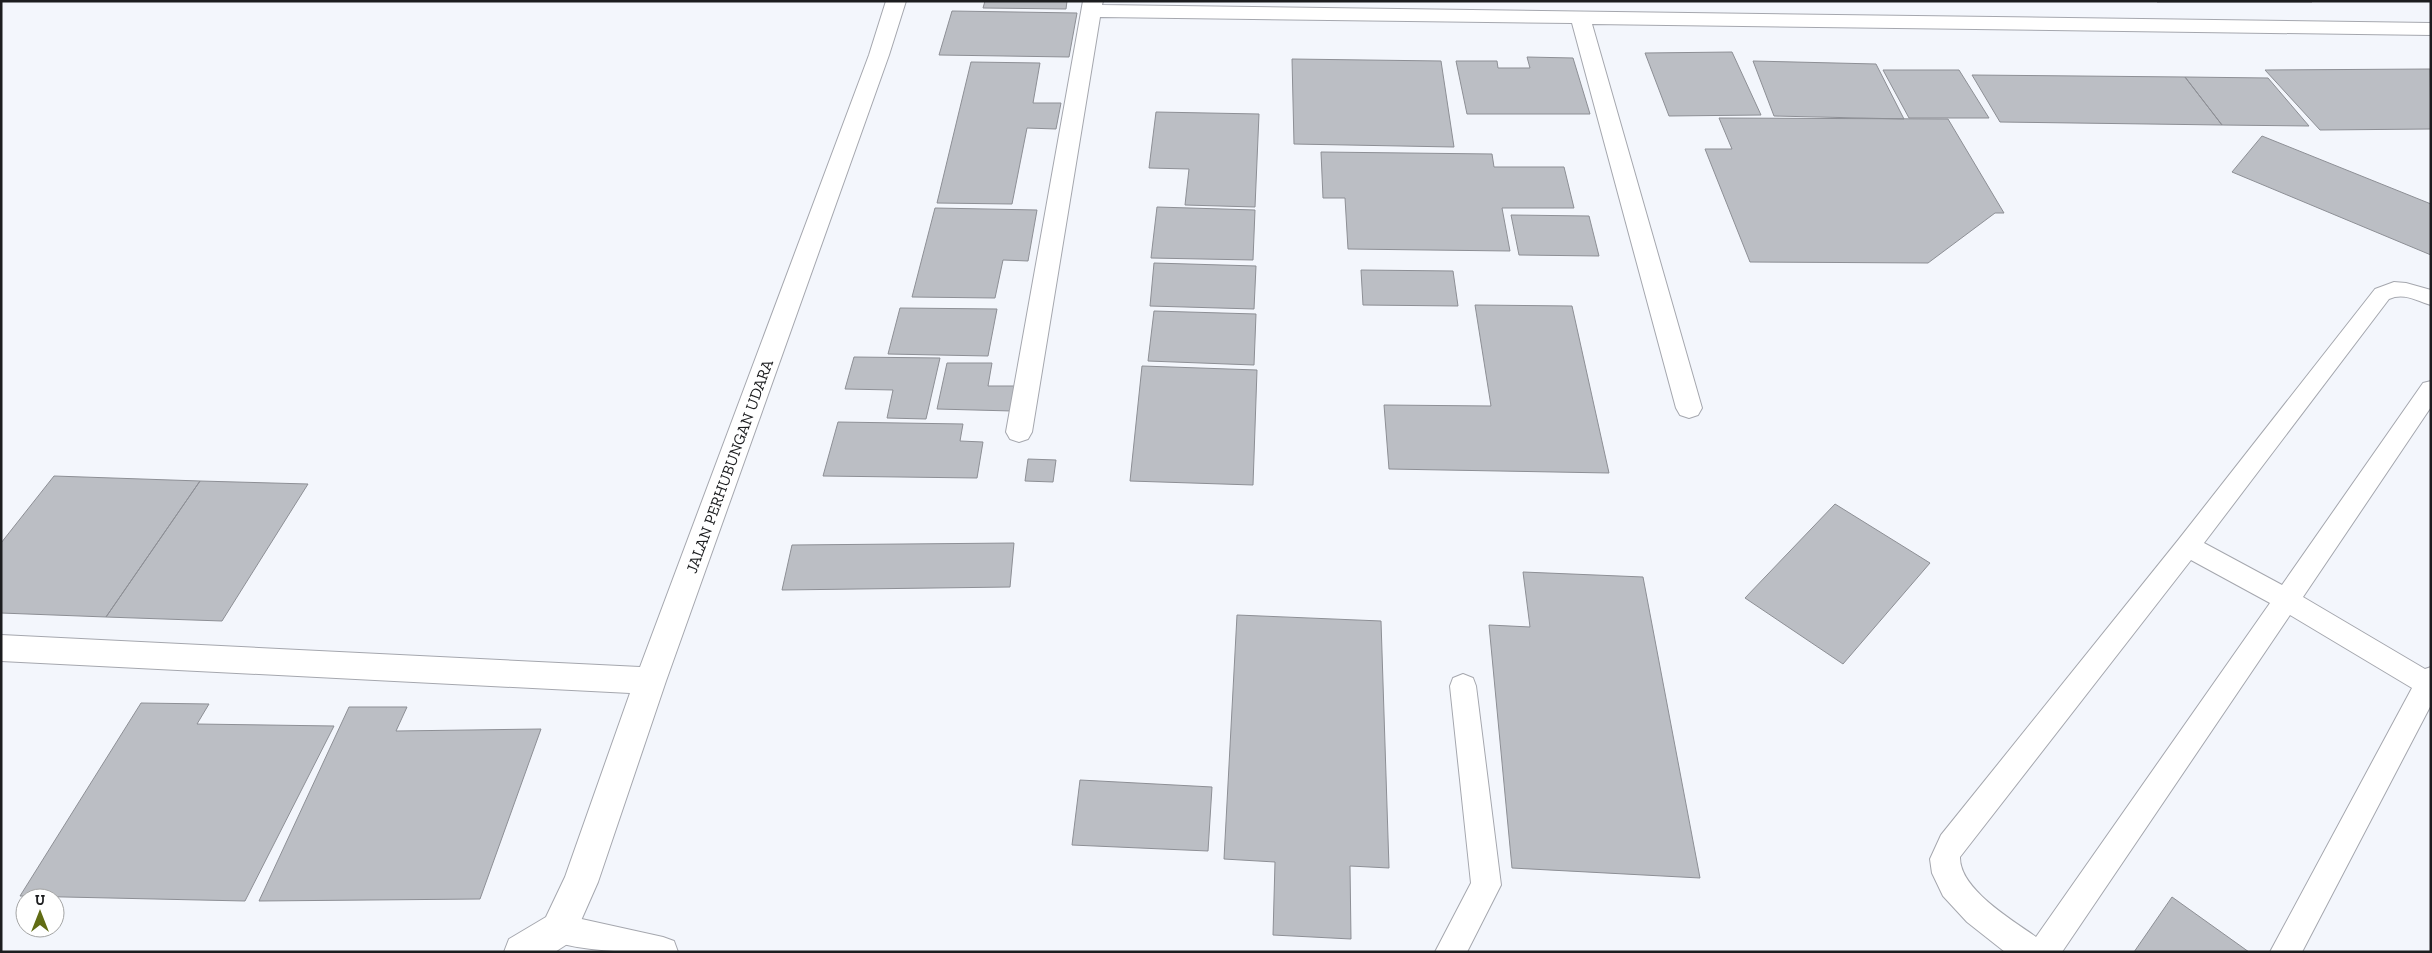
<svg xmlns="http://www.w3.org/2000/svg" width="2432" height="953" font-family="'Zilla Slab',serif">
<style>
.building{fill:#bbbec4;stroke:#8d8f95}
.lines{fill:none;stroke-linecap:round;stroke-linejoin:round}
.lane-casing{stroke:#a5a7ae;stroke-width:2}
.street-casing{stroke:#a5a7ae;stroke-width:2}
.lane{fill:#fff;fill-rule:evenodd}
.street{fill:#fff;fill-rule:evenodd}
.labels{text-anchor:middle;stroke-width:5;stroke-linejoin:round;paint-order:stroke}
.street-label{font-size:16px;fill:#1c1d1f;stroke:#fff}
</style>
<rect width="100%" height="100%" fill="#f3f6fc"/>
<path class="building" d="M985,1H1067L1066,9L983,8Z
M2157,1H2311L2312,2H2157Z
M952,11L1077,13L1069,57L939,55Z
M1732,52L1761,115L1669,116L1645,53Z
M1527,57L1573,58L1590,114H1467L1456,61H1497L1498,68H1530Z
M1292,59L1441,61L1454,147L1294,144Z
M1753,61L1876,64L1904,119L1774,116Z
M971,62L1040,63L1033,103H1061L1056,129L1027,128L1012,204L937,203Z
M2430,69L2431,129L2320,130L2265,70Z
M1883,70H1959L1989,118H1909Z
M1972,75L2185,77L2222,125L2000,122Z
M2185,77L2268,78L2309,126L2222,125Z
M1156,112L1259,114L1255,207L1185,205L1189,169L1149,168Z
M1719,118L1948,119L2004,213H1995L1928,263L1750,262L1705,149H1732Z
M2262,136L2431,204V255L2232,172Z
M1321,152L1492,154L1494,167H1564L1574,208H1502L1510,251L1348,249L1345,198H1323Z
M1157,207L1255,210L1253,260L1151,258Z
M935,208L1037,210L1028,261L1003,260L995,298L912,297Z
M1511,215L1589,216L1599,256L1519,255Z
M1154,263L1256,266L1254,309L1150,306Z
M1361,270L1453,271L1458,306L1363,305Z
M1475,305L1572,306L1609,473L1389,469L1384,405L1491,406Z
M900,308L997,309L988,356L888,354Z
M1154,311L1256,314L1254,365L1148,361Z
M854,357L940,358L926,419L887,418L893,390L845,389Z
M947,363H992L988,386H1016L1012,411L937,409Z
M1142,366L1257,370L1253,485L1130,481Z
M838,422L963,424L960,441L983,442L977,478L823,476Z
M1028,459L1056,460L1053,482L1025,481Z
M54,476L200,481L106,617L1,613V543Z
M200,481L308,484L222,621L106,617Z
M1835,504L1930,563L1843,664L1745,598Z
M1014,543L1010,587L782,590L792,545Z
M1523,572L1643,577L1700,878L1512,868L1489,625L1530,627Z
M1237,615L1381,621L1389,868L1350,866L1351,939L1273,935L1275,862L1224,859Z
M141,703L209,704L197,724L334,726L245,901L20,896Z
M349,707H407L396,731L541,729L480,899L259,901Z
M1080,780L1212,787L1208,851L1072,845Z
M2172,897L2249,952H2134Z"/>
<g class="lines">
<g class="lane-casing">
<path id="lane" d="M2394,282L2406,283L2431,290V305C2417,301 2404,292 2389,299L2204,543L2282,585L2423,383L2431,381V407L2303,597L2425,669L2431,667V705L2302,952H2270L2412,688L2290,615L2062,952H2005L1967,922L1943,896L1932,873L1930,859L1941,835L2179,539L2375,289ZM2191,560L2270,603L2036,937C2013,920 1959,889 1960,857Z
M1463,674L1473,678L1476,686L1501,885L1467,952H1435L1471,883L1450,686L1453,678Z
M559,914L663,937L674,941L678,952C635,952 589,953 548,940L544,929L548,918Z"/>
</g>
<g class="street-casing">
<path id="street" d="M886,1H906L889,55L666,681L598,882L572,941L555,952H504L509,939L546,917L565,877L630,693L1,661V635L640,667L869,55Z
M1083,1H1103L1102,5L2431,23V35L1592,24L1702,408L1698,415L1689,418L1680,415L1676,408L1572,23L1100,17L1032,432L1028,439L1019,442L1010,439L1006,432Z"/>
</g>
<use href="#lane" class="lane"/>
<use href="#street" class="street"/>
</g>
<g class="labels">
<g class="street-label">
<text transform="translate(729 466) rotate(-70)" y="6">JALAN PERHUBUNGAN UDARA</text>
</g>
</g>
<rect width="2432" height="953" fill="none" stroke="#1c1d1f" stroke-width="5"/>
<g transform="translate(40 913)"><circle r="24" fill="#ffffff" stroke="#a4a5a5"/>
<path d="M0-4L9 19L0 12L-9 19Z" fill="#616c14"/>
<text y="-8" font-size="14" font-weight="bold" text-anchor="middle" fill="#1c1d1f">U</text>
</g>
</svg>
